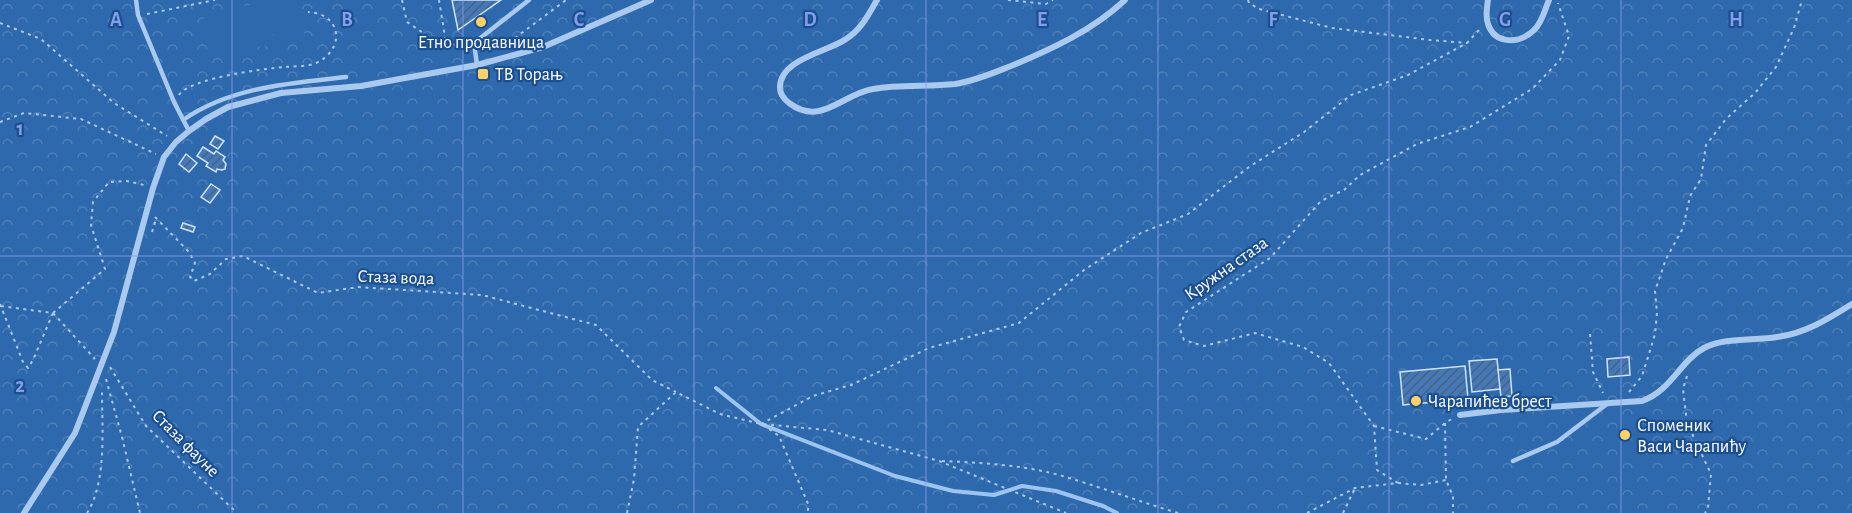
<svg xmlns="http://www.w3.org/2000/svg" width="1852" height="513" font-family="'Alegreya Sans',sans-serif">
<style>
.forest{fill:url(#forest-crowns)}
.pitch{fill:#2e69ad}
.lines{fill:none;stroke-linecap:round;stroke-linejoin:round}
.stream{stroke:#9cc4f0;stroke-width:4}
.building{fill:url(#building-hatch);stroke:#cfe3fa;stroke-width:1.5}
.path{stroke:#a9c9ee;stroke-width:2;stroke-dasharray:3 4.5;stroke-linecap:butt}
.service{stroke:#a9c9ee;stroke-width:4.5}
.minor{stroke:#a9c9ee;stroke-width:6}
.grid{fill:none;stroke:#839eea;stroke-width:1.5;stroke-opacity:0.55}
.poi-dot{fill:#ffd166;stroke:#1b4f8f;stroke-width:2}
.labels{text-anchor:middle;stroke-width:4.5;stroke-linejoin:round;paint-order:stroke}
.poi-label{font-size:18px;fill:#fff;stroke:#1b4f8f;text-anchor:start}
.street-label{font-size:18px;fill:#fff;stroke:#1b4f8f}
.grid-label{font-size:20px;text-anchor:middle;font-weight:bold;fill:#839eea;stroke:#1b4f8f;stroke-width:4.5;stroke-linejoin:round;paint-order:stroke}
</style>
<defs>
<pattern id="forest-crowns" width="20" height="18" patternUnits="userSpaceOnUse" patternTransform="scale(1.5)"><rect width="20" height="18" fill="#2e69ad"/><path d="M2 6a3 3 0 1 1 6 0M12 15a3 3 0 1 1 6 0" fill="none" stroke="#4d80b9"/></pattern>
<pattern id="building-hatch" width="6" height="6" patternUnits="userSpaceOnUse" patternTransform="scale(1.5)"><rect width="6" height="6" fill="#4478b7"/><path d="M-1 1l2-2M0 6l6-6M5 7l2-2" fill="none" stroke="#486282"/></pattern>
</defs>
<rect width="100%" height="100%" fill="#1b4f8f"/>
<path class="forest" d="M0,0H1852V513H0Z"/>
<path class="pitch" d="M300,0L305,40L274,44L268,4Z
M265,3L271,45L208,53L203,11Z"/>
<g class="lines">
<path class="stream" d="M716,388L761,424L895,476L953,491L994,495L1022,486L1056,491L1103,506L1117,513"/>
</g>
<path class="building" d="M452,0H501L458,30Z
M215,136L224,141L218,149L210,144Z
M203,147L214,154L216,151L225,157L223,160L226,164L225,169L222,170L217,169L216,172L206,166L208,163L197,156Z
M186,154L197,163L189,172L179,164Z
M211,184L220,190L210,203L201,197Z
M183,223L195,227L193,232L181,228Z
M1629,357L1630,375L1608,377L1607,359Z
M1497,359L1500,389L1472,392L1469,361Z
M1465,366L1468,399L1403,405L1400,372Z
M1510,369L1512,396L1501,397L1498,370Z"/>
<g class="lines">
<path class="path" d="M402,0L407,22L447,49
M439,0L447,49
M1008,0L1046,4L1053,0
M1248,0L1249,3L1259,9L1332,28L1430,40L1467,43
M147,14L215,0
M0,23L41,39L114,103L167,136
M503,47L566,0
M447,49L461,41L465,47
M179,95C190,78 263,69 284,67C294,66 307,67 316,63C345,50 343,14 308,12
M0,122L24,113L81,119L156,154
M155,217L189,252L195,263L190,277L194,281L210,274L226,259L243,256L318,293L358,287L482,295L596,325L652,380L676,392
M152,232L156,219
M0,304L23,362L28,368L33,360L53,313
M1,306L53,313L105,269L91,225L93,202L109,182L127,181L144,185
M53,313L95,359
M1590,334L1593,372L1603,393
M110,367L146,426L237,513
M1687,376L1683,389L1687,423L1711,474L1708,508L1705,513
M106,379L122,437L140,513
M1629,392L1642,376L1649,354L1655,334L1657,313L1655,291L1666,259L1683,228L1690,196L1701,179L1706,145L1726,119L1755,93L1776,67L1794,28L1802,0
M1445,423L1446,480L1453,496V513
M761,424L813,396L851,385L929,348L1019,323L1084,270L1141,233L1188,214L1249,167L1304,132L1351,95L1408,75L1467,43L1479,30
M763,425L779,436L809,506L807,513
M1374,426L1426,439L1445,423L1452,419
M942,461C985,463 1028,465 1069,478C1106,489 1141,502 1178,513
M1398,483L1377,470L1374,426L1329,363L1303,347L1255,333L1204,346L1184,340L1179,327L1186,312L1270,258L1321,201L1344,190L1360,175L1417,144L1470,127L1532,89L1560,60L1569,36L1558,3
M87,513C107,482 102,428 102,392
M627,513L634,479L638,427L676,392L720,414L761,424L827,430L939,461L1066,513
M1307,513L1355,488L1398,483L1421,485L1446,480
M1343,513L1355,488"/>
<path class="service" d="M136,0L138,15L174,102L189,131
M477,65L474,43L529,0
M183,120C230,87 291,83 346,77
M1513,461L1557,442L1607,404"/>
<path class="minor" d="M877,0C868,15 861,30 846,39C828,52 779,59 780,88C780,94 784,99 789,103C821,127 842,94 873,89C900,84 928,87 955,84C975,81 993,73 1011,66C1052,49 1093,30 1125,0
M1488,0C1487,8 1485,16 1488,24C1495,45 1520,44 1534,30C1542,23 1545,9 1549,0
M1460,415L1501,410L1642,401C1671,391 1680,361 1704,348C1725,337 1754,341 1777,337C1806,333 1828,319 1852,304
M24,513L75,433L114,332L153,188L164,157L176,142L189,131L206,119L228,107L281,93L361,86L477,65L543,47L651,0"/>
</g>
<path class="grid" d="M232,0V513M463,0V513M694,0V513M926,0V513M1158,0V513M1389,0V513M1621,0V513M0,256H1852"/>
<g class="poi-dot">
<circle cx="481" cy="22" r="6"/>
<rect x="477" y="68" width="12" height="12" rx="3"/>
<circle cx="1416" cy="401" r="6"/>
<circle cx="1625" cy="435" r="6"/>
</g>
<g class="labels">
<g class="poi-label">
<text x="481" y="48" text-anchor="middle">Етно продавница</text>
<text x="495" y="80">ТВ Торањ</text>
<text x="1428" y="407">Чарапићев брест</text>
<text x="1637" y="431">Споменик<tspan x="1637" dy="21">Васи Чарапићу</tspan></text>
</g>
<g class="street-label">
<text transform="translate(1226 268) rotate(-35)" y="6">Кружна стаза</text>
<text transform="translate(396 277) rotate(2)" y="6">Стаза вода</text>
<text transform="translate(186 443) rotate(45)" y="6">Стаза фауне</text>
</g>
</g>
<g class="grid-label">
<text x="116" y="26">A</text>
<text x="347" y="26">B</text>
<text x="579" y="26">C</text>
<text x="810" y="26">D</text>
<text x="1042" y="26">E</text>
<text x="1273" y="26">F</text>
<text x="1505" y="26">G</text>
<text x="1736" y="26">H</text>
<text x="20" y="135">1</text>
<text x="20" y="392">2</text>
</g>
</svg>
